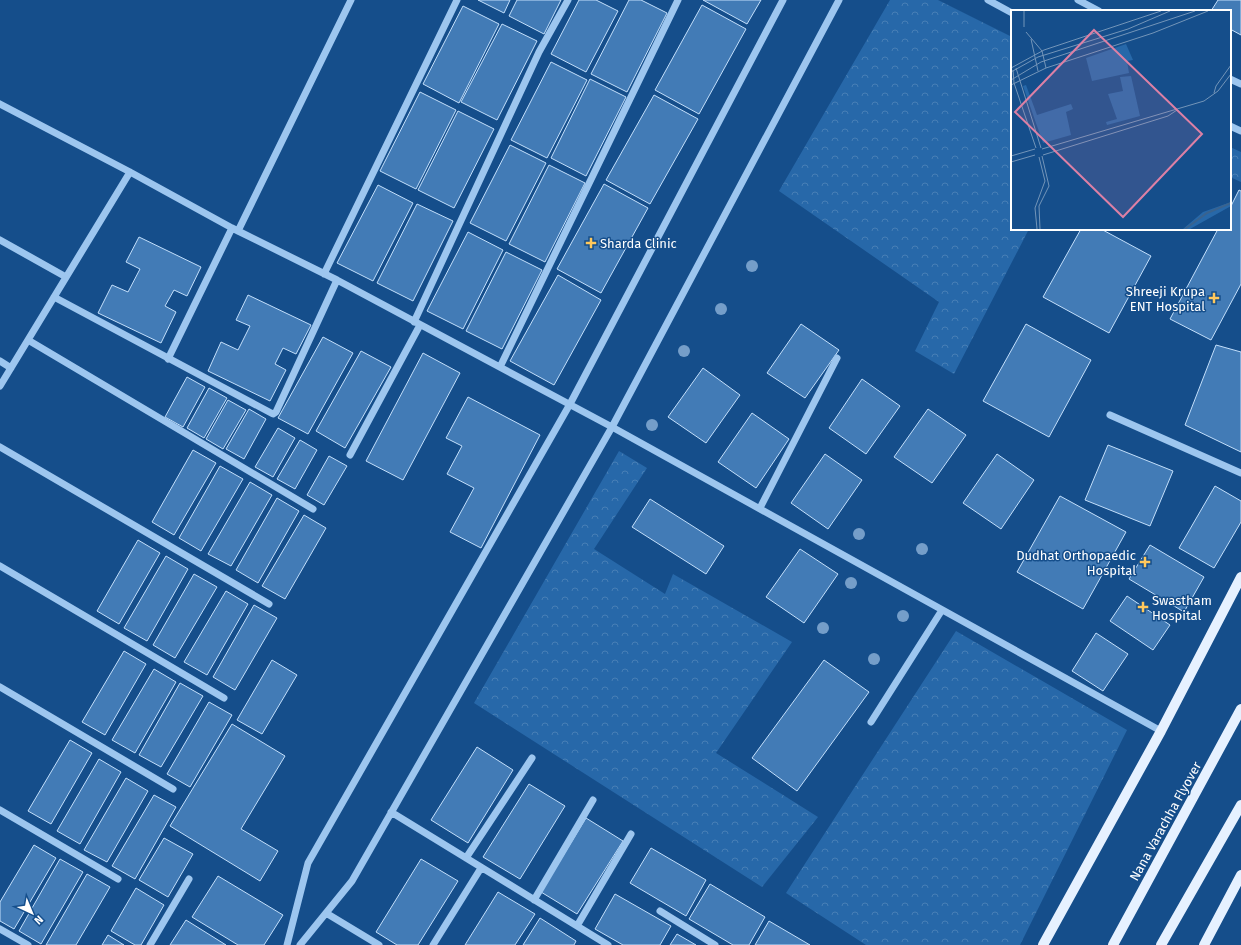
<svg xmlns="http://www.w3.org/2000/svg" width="1241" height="945" font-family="'Fira Sans',sans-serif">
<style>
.forest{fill:url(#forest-crowns)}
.building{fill:#427bb6;stroke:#c3dffb}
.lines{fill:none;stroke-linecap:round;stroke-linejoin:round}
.minor{stroke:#9dc6ef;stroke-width:7}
.major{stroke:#e6f1ff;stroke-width:10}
.tree{fill:#759ec9}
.poi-dot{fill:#ffc85c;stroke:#154e8b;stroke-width:1.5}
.labels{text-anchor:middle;stroke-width:3;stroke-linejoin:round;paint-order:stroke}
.poi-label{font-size:13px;fill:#fff;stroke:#154e8b;text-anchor:start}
.street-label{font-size:13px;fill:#fff;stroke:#154e8b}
.inset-river{fill:none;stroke:#39638f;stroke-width:2}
.inset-road{fill:none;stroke:#7395b9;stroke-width:1}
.view{fill:#dd80a5;fill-opacity:0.15;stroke:#dd80a5;stroke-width:2}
.inset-edge{fill:none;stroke:#fff;stroke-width:2}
</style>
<defs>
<pattern id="forest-crowns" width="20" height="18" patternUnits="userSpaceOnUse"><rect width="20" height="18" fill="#2768a9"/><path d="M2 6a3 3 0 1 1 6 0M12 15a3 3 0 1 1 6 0" fill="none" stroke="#477fb6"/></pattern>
</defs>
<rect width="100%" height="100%" fill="#154e8b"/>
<path class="forest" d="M890,0H938L1012,37V229H1029L954,374L915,351L939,302L779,191Z
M1230,147L1241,152V182L1230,177Z
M619,451L647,468L594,549L665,594L673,574L792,642L716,753L818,817L762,887L474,703Z
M956,631L1127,730L1020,945H866L786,893Z"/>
<path class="building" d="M478,0H510L504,13Z
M517,0H561L544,34L509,16Z
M579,0H596L618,11L586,72L551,54Z
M629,0H641L667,13L627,92L591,74Z
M703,0H761L747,24Z
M1218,0H1241V35L1230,29V11H1211Z
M702,5L746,29L699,114L655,90Z
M463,6L499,24L459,103L423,84Z
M502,24L537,41L497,120L461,102Z
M551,62L587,80L547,158L511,140Z
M590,79L626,97L586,176L551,158Z
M420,92L456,110L416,189L380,171Z
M654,95L698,119L650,204L606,180Z
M458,111L494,129L454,208L418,190Z
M510,145L546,163L506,241L470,223Z
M549,165L585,183L545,262L509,244Z
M604,184L648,208L601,293L557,269Z
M378,185L413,203L373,281L337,263Z
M1239,190L1241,191V284L1211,340L1170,319L1218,229H1230V208Z
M417,204L453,221L413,301L377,283Z
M1081,229H1101L1151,256L1109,333L1043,297Z
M468,232L503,250L463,329L427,311Z
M139,237L201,267L187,296L174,290L165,306L176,312L161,343L98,313L112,285L128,292L140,269L126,262Z
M506,252L542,270L502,349L466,331Z
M558,275L601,300L554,385L510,361Z
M248,295L311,325L296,354L283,348L275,364L286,370L270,401L208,371L221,342L238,350L250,326L236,320Z
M801,324L839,350L805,398L767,373Z
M1026,324L1091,360L1049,437L983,401Z
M323,337L353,353L308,434L278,418Z
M1216,345L1241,352V452L1185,425Z
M361,351L391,367L345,448L316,431Z
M423,353L460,373L403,480L366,461Z
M703,368L740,395L706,443L668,417Z
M187,377L205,387L183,427L165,417Z
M862,379L900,406L866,454L829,428Z
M209,388L227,398L204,438L187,428Z
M468,397L540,435L481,548L450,532L474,488L447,474L462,446L446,438Z
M228,400L246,410L223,449L206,439Z
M249,409L266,419L244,459L226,449Z
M928,409L966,435L932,483L894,457Z
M752,413L789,439L756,488L718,462Z
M278,428L295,438L273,477L255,467Z
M300,440L317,450L295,489L277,479Z
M1108,445L1173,471L1150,526L1085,500Z
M193,450L216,463L174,535L152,522Z
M825,454L862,480L828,529L791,503Z
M997,454L1034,480L1001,529L963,503Z
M329,456L347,466L324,505L307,495Z
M220,466L243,479L201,551L179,538Z
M250,482L272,495L231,566L208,554Z
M1215,486L1241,501V522L1214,568L1179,548Z
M1060,496L1126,532L1083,609L1017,572Z
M277,498L299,511L258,583L236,570Z
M650,499L724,546L706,574L632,527Z
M304,515L326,528L285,599L262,586Z
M138,540L160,553L119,624L97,611Z
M1150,545L1204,577L1184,612L1129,579Z
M800,549L838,574L804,623L766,597Z
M166,556L188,569L147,641L124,628Z
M194,574L217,587L175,658L153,645Z
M226,591L248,604L207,675L184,662Z
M1127,596L1170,625L1153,650L1110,621Z
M254,605L277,618L235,690L213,677Z
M1096,633L1128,654L1103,691L1072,671Z
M124,651L146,664L105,735L82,722Z
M272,660L297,675L262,734L237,720Z
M824,660L869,692L797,791L752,758Z
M154,669L176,682L135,753L112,740Z
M180,683L203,696L161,767L139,755Z
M209,702L232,715L190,787L167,774Z
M232,724L285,756L241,829L278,851L260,881L170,826Z
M70,740L92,753L51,824L28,811Z
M477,747L513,770L468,843L431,820Z
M99,759L121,772L80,844L57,831Z
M126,778L148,791L107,862L84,850Z
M529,784L565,806L520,879L483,857Z
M154,795L176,807L135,879L112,866Z
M586,818L623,841L577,914L541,892Z
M164,838L193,854L168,897L139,880Z
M34,845L56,858L14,929L0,921V902Z
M651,848L706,880L686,916L630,883Z
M60,859L83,872L41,944L19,931Z
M421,859L458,881L418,945H397L376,932Z
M87,874L110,887L76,945H46Z
M218,876L283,915L264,945H238L192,917Z
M710,884L765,917L749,945H733L689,919Z
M136,888L164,905L141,945H135L111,931Z
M498,892L535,914L515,945H465Z
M615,894L671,926L660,945H623L595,929Z
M540,918L576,941L574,945H523Z
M186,920L226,945H170Z
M769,921L810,945H755Z
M677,934L696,945H670Z
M108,935L124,945H102Z"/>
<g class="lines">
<path class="minor" d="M988,0L1012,13
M1078,0L1099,11
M1230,79L1241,84
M0,104L130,172L232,228L337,280L612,427L1161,731
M1230,126L1241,131
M238,231L351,0
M0,240L66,277
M324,274L457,0
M54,297L273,414L276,412L337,280
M414,322L539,52L568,0
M28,340L313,509
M168,359L232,228
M0,361L11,368
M500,367L678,0
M0,386L130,172
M1110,415L1241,473
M0,447L269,604
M350,455L420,325
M760,508L837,358
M0,566L224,698
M0,687L173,789
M871,722L942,610
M0,810L118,879
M391,812L608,945
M466,858L532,758
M534,900L593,800
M660,911L715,945
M326,913L379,945
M577,926L631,834
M0,929L28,945
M150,945L189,879
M287,945L308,863L570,404L783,0
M300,945L352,881L612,427L839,0
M433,945L481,868"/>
<path class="major" d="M1043,945L1161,731L1241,577
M1113,945L1241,709
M1161,945L1241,805
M1204,945L1241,875"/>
</g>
<g class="tree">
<circle cx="752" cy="266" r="6"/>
<circle cx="721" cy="309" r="6"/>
<circle cx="684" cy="351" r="6"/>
<circle cx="652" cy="425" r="6"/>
<circle cx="859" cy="534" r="6"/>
<circle cx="922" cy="549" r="6"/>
<circle cx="851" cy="583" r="6"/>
<circle cx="903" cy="616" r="6"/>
<circle cx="823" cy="628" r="6"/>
<circle cx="874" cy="659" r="6"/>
</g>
<g class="poi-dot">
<path d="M589 237h4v4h4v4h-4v4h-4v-4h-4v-4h4z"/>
<path d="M1212 292h4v4h4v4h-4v4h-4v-4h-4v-4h4z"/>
<path d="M1143 556h4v4h4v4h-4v4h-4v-4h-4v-4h4z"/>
<path d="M1141 601h4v4h4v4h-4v4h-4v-4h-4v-4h4z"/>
</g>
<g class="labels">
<g class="poi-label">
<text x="600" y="248">Sharda Clinic</text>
<text x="1205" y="296" text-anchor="end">Shreeji Krupa<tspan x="1205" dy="15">ENT Hospital</tspan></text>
<text x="1136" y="560" text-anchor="end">Dudhat Orthopaedic<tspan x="1136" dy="15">Hospital</tspan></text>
<text x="1152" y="605">Swastham<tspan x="1152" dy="15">Hospital</tspan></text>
</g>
<g class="street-label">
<text transform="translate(1165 821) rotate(-61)" y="5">Nana Varachha Flyover</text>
</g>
</g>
<g transform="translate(1011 10)">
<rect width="220" height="220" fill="#154e8b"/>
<path d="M115,34L122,50L116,51L118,63L81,71L75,48ZM120,66L129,106L96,115L95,112L106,109L97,84L112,81L109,67ZM15,75L26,105L60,94L62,99L55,102L60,125L32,133L12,76ZM220,192V196L179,219H172L192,202Z" fill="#2768a9"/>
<path class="inset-river" d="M174,219L196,203L220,193"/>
<path class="inset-road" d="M13,17V1M15,22L31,41L35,58M20,29L27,61M0,58L33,40L150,1M5,58L30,138M2,60L3,73L25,138M0,62L27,47L117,19L159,1M0,70L30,52L184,1M0,75L35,58L142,23L197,1M203,83L205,76L220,55M31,139L193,91L207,81L220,64M32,145L157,106L166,100M0,146L24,139M0,152L24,145M26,219L24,198L34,171L28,147M29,219L28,196L38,176L31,146"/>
<path class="view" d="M83,20L191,124L112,207L4,102Z"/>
<rect width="220" height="220" class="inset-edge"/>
</g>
<g transform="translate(32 913) rotate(136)" stroke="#154e8b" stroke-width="3" paint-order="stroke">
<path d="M0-3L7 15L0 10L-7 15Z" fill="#ffffff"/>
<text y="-6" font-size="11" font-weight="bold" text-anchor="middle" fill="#ffffff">N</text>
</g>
</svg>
